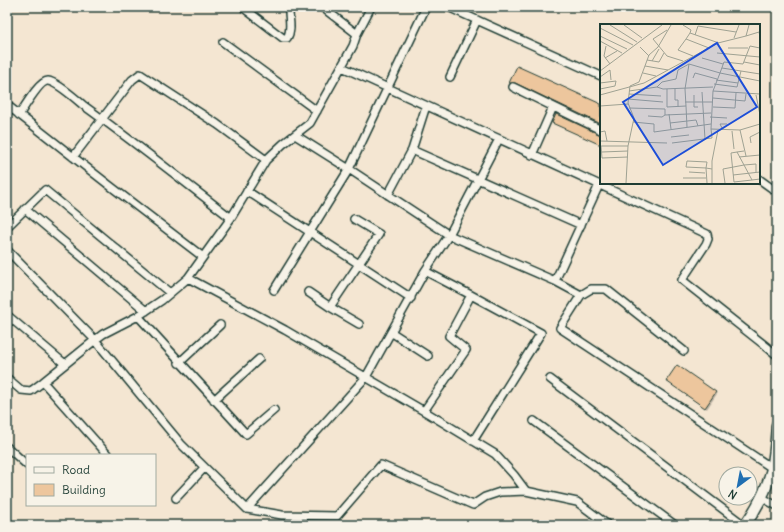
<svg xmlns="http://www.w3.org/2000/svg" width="784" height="532" font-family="Delius,sans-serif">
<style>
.shadow{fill:#0003}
.building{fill:#edc69d;stroke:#1f3d34}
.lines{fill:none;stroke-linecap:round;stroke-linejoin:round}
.street-casing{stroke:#1f3d34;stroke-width:10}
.secondary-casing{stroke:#1f3d34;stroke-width:13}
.street{stroke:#f7f3e8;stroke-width:7}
.secondary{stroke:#f7f3e8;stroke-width:10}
.inset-road{fill:none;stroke:#9fa293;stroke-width:1}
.view{fill:#1d4ed8;fill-opacity:0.15;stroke:#1d4ed8;stroke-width:2}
.inset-edge{fill:none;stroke:#1f3d34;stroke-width:2}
</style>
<rect width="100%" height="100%" fill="#f4e6d2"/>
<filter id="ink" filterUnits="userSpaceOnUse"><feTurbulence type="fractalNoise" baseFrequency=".025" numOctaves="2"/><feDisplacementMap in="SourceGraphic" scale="8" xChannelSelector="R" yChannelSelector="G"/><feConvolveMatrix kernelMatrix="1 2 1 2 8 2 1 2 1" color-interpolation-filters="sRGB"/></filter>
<g filter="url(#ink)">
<path class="shadow" d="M517,67L601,105V124L518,84H511L510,82Z
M677,366L717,394L707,409L669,382Z"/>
<path class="building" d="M517,66L601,104V124L515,83H509Z
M556,114L601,135V145L552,123Z
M677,365L716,392L705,408L666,381Z"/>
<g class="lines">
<g class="street-casing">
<path id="street" d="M448,7L601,76
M245,9L283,38H287C293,29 288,17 289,7
M357,34L371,7
M223,42L317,111
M342,67L707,234L708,239L706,244L682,280L777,355
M450,77L477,20
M513,87L601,130
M7,105L109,185L203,257L188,278L162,300L138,316L103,334L95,340L7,250
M426,106L412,150L581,225
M19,115C24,108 40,80 48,81C57,82 76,99 83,105C133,141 182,180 231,218
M295,135L349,169L449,235L555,281L581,295L560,328L772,468
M532,155L553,107
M73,157L132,80L140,74L217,124L266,160
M759,179L777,192
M247,191L411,298
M388,195L412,150
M25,209L146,311
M7,227L45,190L170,293
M203,257L231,218L266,160L283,144L310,123L353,46L357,34L322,7
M188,278L285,330L429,414L495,454L514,475L526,491L577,502L608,525
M555,281L599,185
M274,290L349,169L426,7
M308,292L330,307L359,324
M581,295L591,289H606L684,351
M330,307L379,234L354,219
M7,315L65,364
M138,316L246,434L274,410
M391,332L428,356
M179,363L220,325
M7,378L21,390L31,391L43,382L95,340L181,444L247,509L366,377L425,271
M550,379L744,525
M43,382L108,455
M214,400L259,359
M424,411L466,350L449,336L471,295
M534,421L675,525
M473,441L541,333L471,295L425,271L449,235L499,139
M7,447L27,465
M761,497L777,506
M176,498L204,468
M247,509L282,515L337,516L381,465L473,505L485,497L500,492L526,491"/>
</g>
<g class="secondary-casing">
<path id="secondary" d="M745,525C757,508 767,489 772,469C775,454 776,439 777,425"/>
</g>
<use href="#street" class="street"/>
<use href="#secondary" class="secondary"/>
</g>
</g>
<g transform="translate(600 24)">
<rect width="160" height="160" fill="#f4e6d2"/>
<path class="inset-road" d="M10,1L37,18M24,1L42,14M83,1L91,6L90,9L119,19M0,4L33,21M67,6L53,15L67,32L83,37M90,9L86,15L109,24M95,11L98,2L136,8M0,12L27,25M146,12L159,8L160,13M134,14L139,1M86,15L78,26L93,32M0,17L22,29M6,22L4,32L10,40M40,23L49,32M128,24H148M117,29L160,33M5,34L17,27M102,34L123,40M47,36L59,38L64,29M52,37L59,25M144,38L160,41M45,42L68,46M122,44L160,50M0,47L62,1M43,49L56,52M0,53L10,46L11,56M93,54L95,49L117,55M116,56L138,59M160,57L120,49L113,67L160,70M0,59L16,57L15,62L0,65M114,60L137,63L141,47M57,63L62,58L76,55L78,46L89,40M67,65V83L86,82L87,103M75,65V76H78V83M29,67L57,63L63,65L113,63M113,67L111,105L140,106M102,68L105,115M29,70L61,72M0,71L44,59L118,19L146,12L149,1M94,71V83H98M156,71L160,91M113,74L145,77L146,70M28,75L63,78M85,78H113M0,82L28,80M86,82L85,65L89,40L120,49L124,38L143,40L150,22L160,24M113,83L135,84L136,69M29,84L65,85V91L111,89M69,90L71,105M48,92L62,93L65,91M110,93L127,94M33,98L54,100V108L111,100M70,99L96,96L98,102M123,106L120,100H127M132,107L134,125M0,108L5,107L7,117M71,113L89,111M0,117L67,119M72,119L112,114L111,105M151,119L150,113L160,108M28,122H1L2,134L28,133M144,127L137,128L144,141L156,140V148M2,128L28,127M137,128L131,129L134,158L152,156M146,132L140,106L160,100M139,133L160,131M87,137L107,138L106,144L86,143ZM89,148L105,149M133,151L160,148M83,154H106M26,159L28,122L34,94L28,79L30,62L39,58L49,31L58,23L71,1M107,159L106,144L112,145M112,159V137L118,106M125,159L123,145L144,141L152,156L160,155"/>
<path class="view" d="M117,19L157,83L63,141L23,78Z"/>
<rect width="160" height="160" class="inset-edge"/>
</g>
<rect width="784" height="532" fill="none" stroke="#f7f3e8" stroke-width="24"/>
<rect x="12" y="12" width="760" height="508" fill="none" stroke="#1f3d34" stroke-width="1.5" filter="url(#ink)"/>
<rect x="26" y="454" width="130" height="52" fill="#f7f3e8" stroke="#a1aaa0"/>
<rect x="34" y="467" width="20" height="6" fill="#f7f3e8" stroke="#a1aaa0"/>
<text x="62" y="474" font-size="12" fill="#1f3d34">Road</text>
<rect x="34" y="484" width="20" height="12" fill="#edc69d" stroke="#a1aaa0"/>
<text x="62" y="494" font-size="12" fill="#1f3d34">Building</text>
<g transform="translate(738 486) rotate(212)"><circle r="19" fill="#f7f3e8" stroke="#a1aaa0"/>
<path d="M0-3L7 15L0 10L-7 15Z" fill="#1f6fb2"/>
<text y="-6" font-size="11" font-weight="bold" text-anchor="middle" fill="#1f3d34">N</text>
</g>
</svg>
